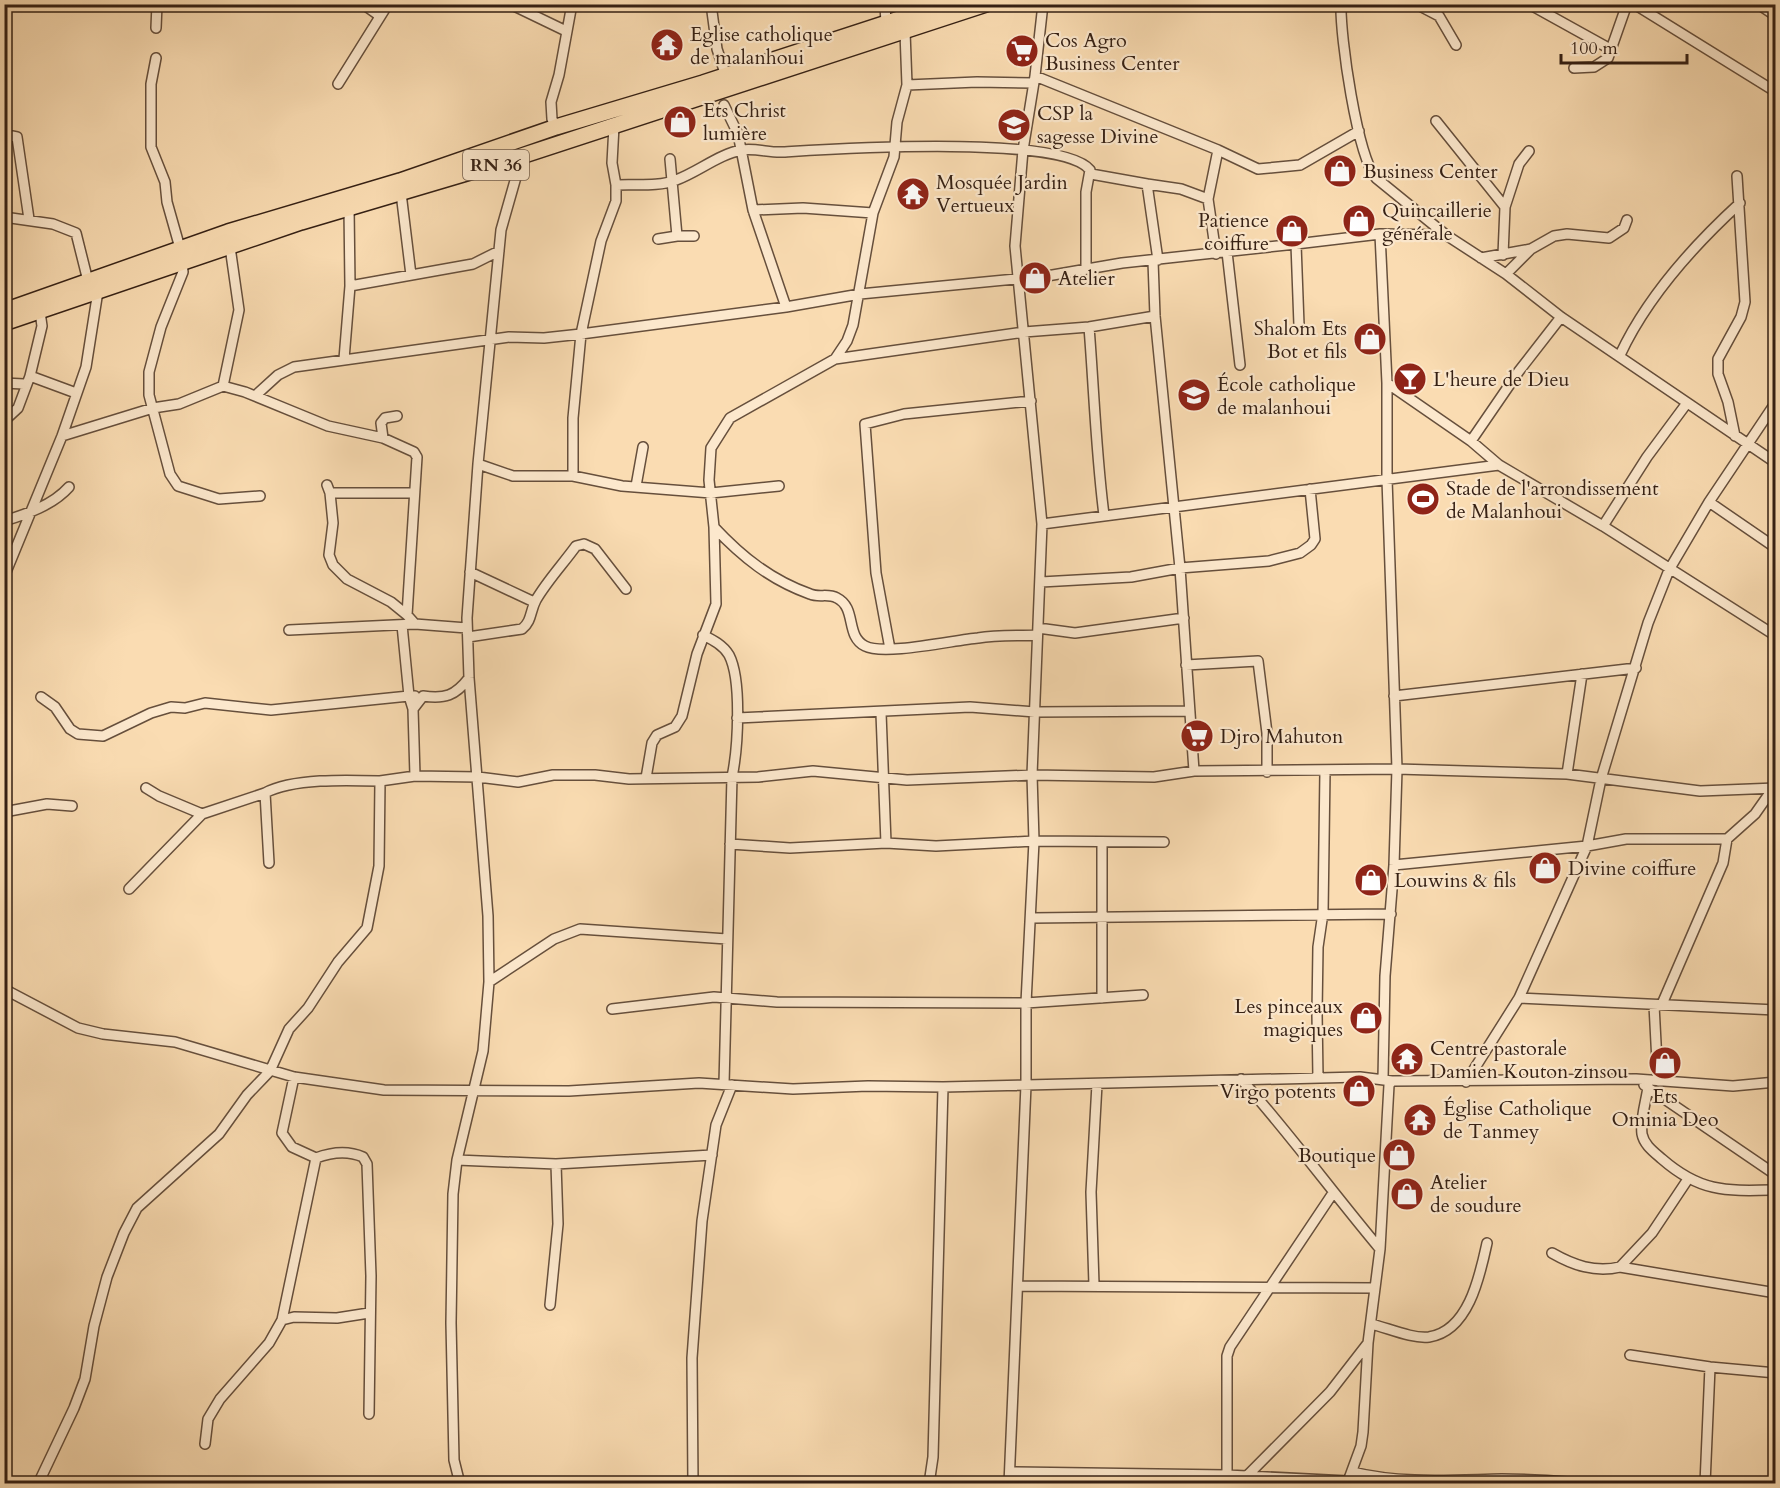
<svg xmlns="http://www.w3.org/2000/svg" width="1780" height="1488" font-family="Cardo,serif">
<style>
.lines{fill:none;stroke-linecap:round;stroke-linejoin:round}
.minor-casing{stroke:#664f3c;stroke-width:12}
.primary-casing{stroke:#352014;stroke-width:18}
.minor{stroke:#fce8cd;stroke-width:9}
.primary{stroke:#fadcb2;stroke-width:15}
.labels{text-anchor:middle;stroke-width:4.5;stroke-linejoin:round;paint-order:stroke}
.shield{fill:#fce8cd;stroke:#715c4c;stroke-width:1.5}
.shield-label{font-size:18px;font-weight:bold;fill:#352014}
.poi-label{font-size:20px;fill:#352014;stroke:#fce8cd;text-anchor:start}
</style>
<rect width="100%" height="100%" fill="#fadcb2"/>
<filter id="stains"><feTurbulence type="fractalNoise" baseFrequency=".00333" numOctaves="4"/><feColorMatrix values="0 0 0 0 .2 0 0 0 0 .09 0 0 0 0 .02 0 0 0 .5 -.17"/></filter>
<radialGradient id="worn" r=".72"><stop offset=".6" stop-color="#630" stop-opacity="0"/><stop offset="1" stop-color="#630" stop-opacity=".3"/></radialGradient>
<g class="lines">
<g class="minor-casing">
<path id="minor" d="M363,4L380,16
M510,4L566,31
M711,4L717,49L726,76
M885,4L886,24
M1341,4C1340,37 1357,155 1376,178L1446,235L1506,274L1561,317L1776,463
M1416,4L1439,16L1456,45
M1529,4L1612,50
M1634,4L1776,92
M1758,4L1776,16
M156,28L157,4
M156,58L151,84V147L165,182L167,202L180,248
M1574,68L1594,67L1608,58L1627,4
M1035,76L1218,150L1258,169L1300,165L1359,131
M338,84L388,4
M907,85L977,82L1033,83
M724,105L738,134L753,210L786,307
M1436,121L1505,207L1519,164L1529,151
M614,126L612,163L616,185C635,184 659,187 676,180C698,172 719,154 742,150C756,148 770,153 783,152C833,149 1062,134 1090,170L1086,192V268
M556,127L552,119L551,102L559,75L572,4
M4,140L12,136L17,137L29,219
M670,159L677,236H694
M1091,174L1147,184L1158,260
M1147,184L1181,189L1208,199L1216,254
M401,193L411,275
M1208,199L1218,150
M753,210L803,208L873,213
M4,217L53,224L76,233L88,281
M1380,234L1387,383V479L1397,769L1394,865L1385,976L1383,1079
M658,239L677,236
M1296,244L1299,325
M1227,252L1240,365
M1503,255L1505,207
M1481,258L1531,249L1554,236L1567,234L1609,238L1624,228L1627,220
M1153,261L1155,316L1180,568L1194,771
M182,263L183,272L161,327L149,372V395L170,474L178,486L219,499L260,496
M1506,274L1530,250
M350,286L473,264L499,251
M40,312L42,326L30,376L76,393
M1089,327C1094,390 1096,453 1104,515
M1620,355C1647,297 1693,246 1740,203
M344,359L350,286L349,208
M835,359L1024,332L1089,327L1155,316
M4,383L24,384
M1387,383L1471,441L1499,465L1603,526L1776,636
M223,386L239,310L230,247
M255,396L278,375L294,367L509,337L544,338L581,334L786,307L860,294L1047,276L1122,263L1296,244L1380,234L1446,235
M4,421L18,408L30,376
M62,436L153,408L179,404L223,386L245,392L328,426L383,438L381,423L385,418L397,416
M1735,436L1728,402L1718,374V359L1741,317L1745,302L1737,176
M383,438L414,452L417,457L407,615L415,624
M1471,441L1519,371L1561,317
M478,464L513,476H573L622,486L711,493L779,486
M573,476V418L581,334L601,241L616,201V185
M327,485L330,493H414
M636,486L643,447
M330,493L333,523L329,555L333,565L347,579L391,602L407,615
M1709,502L1776,548
M4,521C27,514 53,505 69,487
M1042,524L1499,465
M1603,526L1647,457L1687,403
M714,527C742,557 771,580 810,594C819,598 828,593 837,598C857,608 845,636 865,646C884,656 954,640 978,638C997,635 1017,636 1037,635
M470,572L534,602
M4,577L62,436L86,367L98,291
M1041,582L1131,577L1180,568L1269,561L1300,553L1311,545L1315,539L1310,489
M402,625L409,696H415
M1038,628L1075,633L1184,618
M289,630L415,624L467,628
M703,635C713,640 723,645 729,655C742,680 738,748 732,777L724,1084
M468,637L522,629C532,621 530,611 536,600C547,581 563,564 576,546L584,544L595,549L626,589
M890,649L876,573L865,424L904,414L1031,401
M1186,665L1258,661L1267,733V772
M1394,696L1636,668
M41,697L55,707L70,729L78,734L103,736L151,713L171,707L185,708L205,703L271,710L409,696L413,709
M881,713L886,843
M737,718L970,707L1035,712L1190,711
M1567,774L1582,674
M415,776L478,777L518,782L553,775H595L629,779L758,777L813,771L907,780L1032,775L1154,777L1194,771L1397,769L1567,774L1700,791L1776,788
M646,778L652,743L657,735L675,727L682,716L697,654L716,604L714,527L709,480L711,448L730,418L835,359L847,341L853,325L873,213L894,157L897,122L907,85L905,32
M146,788L159,796L202,814
M4,812L47,804L72,806
M730,844L790,848L886,843L936,846L1034,841L1164,842
M269,863L265,793C293,778 348,780 380,781
M1394,865L1587,846L1626,839H1727
M129,889L202,814L265,793
M1032,918L1391,914
M489,982L554,939L580,929L727,939
M4,989L78,1028L103,1034L175,1042L294,1077L384,1090L569,1091L699,1083L793,1089L868,1086L943,1087L1360,1077L1392,1081L1636,1079L1733,1086L1776,1082
M1102,998V842
M1519,998L1776,1010
M1662,1004L1723,863L1727,839L1755,814L1774,787
M1654,1005L1658,1081
M612,1009L714,997L777,1002L1026,1003L1143,995
M294,1077L282,1133L292,1147L316,1158C332,1152 347,1150 363,1157L367,1164L371,1276L369,1414
M1318,1078L1317,1013L1318,947L1323,913L1325,771
M1241,1079C1290,1134 1333,1193 1380,1249
M1466,1082L1519,998L1587,846L1601,779L1648,623L1669,570L1709,502L1776,402
M1644,1085L1776,1175
M1648,1087C1646,1102 1640,1119 1642,1134C1644,1145 1654,1152 1662,1159C1701,1193 1727,1191 1776,1190
M457,1160L556,1164L712,1155
M1552,1253C1573,1265 1595,1273 1620,1267L1776,1293
M1620,1267L1652,1233L1688,1179
M1094,1285L1091,1192L1097,1084
M1019,1286L1375,1288
M550,1305L558,1224L556,1164
M282,1320L294,1317L337,1318L369,1313
M1371,1324C1388,1328 1412,1339 1429,1337C1469,1331 1480,1275 1487,1243
M1630,1355L1710,1367L1776,1373
M205,1444L208,1419L220,1399L269,1343L282,1320L316,1158
M1010,1472L1227,1475L1348,1481
M1352,1472C1402,1484 1451,1480 1502,1479C1534,1479 1566,1482 1598,1484
M1227,1475V1356L1230,1347L1333,1193
M38,1484L74,1408L85,1379L94,1326L107,1277L124,1233L137,1208L219,1134L247,1095L270,1071L289,1029L308,1008L338,962L367,928L379,866L380,781L415,776L413,709L423,696C445,699 455,696 469,678
M460,1484L454,1460L451,1323L453,1194L457,1160L483,1051L489,982L488,916L469,678L467,618L478,464L501,230L522,156
M693,1484L692,1358L702,1221L716,1125L732,1085
M929,1484L933,1457L943,1087
M1009,1484L1026,1085V1003L1034,841L1032,775L1042,524L1015,246L1023,150L1035,76L1043,4
M1239,1484L1330,1392L1368,1343
M1347,1484L1361,1446L1363,1432L1368,1343L1380,1249L1389,1085L1392,1081
M1705,1484L1710,1367"/>
</g>
<g class="primary-casing">
<path id="primary" d="M4,311L228,232L400,181L556,127L703,83L945,4
M4,323L301,222L500,163L986,4"/>
</g>
<use href="#minor" class="minor"/>
<use href="#primary" class="primary"/>
</g>
<defs>
<g id="temple-disc" transform="scale(1.725)"><circle r="9.5" fill="#8f2418" stroke="#fce8cd"/><path d="M0-6L5-2H3V0L6.5 2.5H4V6H1.5V3h-3V6H-4V2.5H-6.5L-3 0V-2H-5Z" fill="#fff"/></g>
<g id="supermarket-disc" transform="scale(1.725)"><circle r="9.5" fill="#8f2418" stroke="#fce8cd"/><path d="M-6-5.5h2.5l.6 2H6L4.5 2H-2.5L-4.4-4H-6ZM-1.5 3.2a1.3 1.3 0 1 0 .1 0ZM3 3.2a1.3 1.3 0 1 0 .1 0Z" fill="#fff"/></g>
<g id="shop-disc" transform="scale(1.725)"><circle r="9.5" fill="#8f2418" stroke="#fce8cd"/><path d="M-5-2.5h2.3a2.7 3.5 0 0 1 5.4 0H5L5.5 6h-11ZM-1.5-2.5h3a1.5 2.3 0 0 0-3 0Z" fill="#fff"/></g>
<g id="school-disc" transform="scale(1.725)"><circle r="9.5" fill="#8f2418" stroke="#fce8cd"/><path d="M0-5L7-2L0 1L-7-2ZM-4 1L0 2.5L4 1V4Q0 6-4 4Z" fill="#fff"/></g>
<g id="bar-disc" transform="scale(1.725)"><circle r="9.5" fill="#8f2418" stroke="#fce8cd"/><path d="M-6-5H6L.8 .8V4.5H3.5V6h-7V4.5H-.8V.8Z" fill="#fff"/></g>
<g id="stadium-disc" transform="scale(1.725)"><circle r="9.5" fill="#8f2418" stroke="#fce8cd"/><path d="M0-5a6.5 5 0 1 0 0 10a6.5 5 0 1 0 0-10ZM-3.5-1.8h7v3.6h-7Z" fill="#fff"/></g>
</defs>
<g fill-rule="evenodd">
<use href="#temple-disc" x="667" y="45"/>
<use href="#supermarket-disc" x="1022" y="51"/>
<use href="#shop-disc" x="680" y="122"/>
<use href="#school-disc" x="1014" y="125"/>
<use href="#shop-disc" x="1340" y="171"/>
<use href="#temple-disc" x="913" y="194"/>
<use href="#shop-disc" x="1359" y="221"/>
<use href="#shop-disc" x="1292" y="231"/>
<use href="#shop-disc" x="1035" y="278"/>
<use href="#shop-disc" x="1370" y="339"/>
<use href="#bar-disc" x="1410" y="379"/>
<use href="#school-disc" x="1194" y="395"/>
<use href="#stadium-disc" x="1423" y="499"/>
<use href="#supermarket-disc" x="1197" y="736"/>
<use href="#shop-disc" x="1545" y="868"/>
<use href="#shop-disc" x="1371" y="880"/>
<use href="#shop-disc" x="1366" y="1018"/>
<use href="#temple-disc" x="1407" y="1059"/>
<use href="#shop-disc" x="1665" y="1063"/>
<use href="#shop-disc" x="1359" y="1091"/>
<use href="#temple-disc" x="1420" y="1120"/>
<use href="#shop-disc" x="1399" y="1155"/>
<use href="#shop-disc" x="1407" y="1194"/>
</g>
<g class="labels">
<rect class="shield" x="463" y="150" width="66" height="30" rx="4.5"/>
<g class="shield-label">
<text x="496" y="171">RN 36</text>
</g>
<g class="poi-label">
<text x="690" y="41">Eglise catholique<tspan x="690" dy="23">de malanhoui</tspan></text>
<text x="1045" y="47">Cos Agro<tspan x="1045" dy="23">Business Center</tspan></text>
<text x="703" y="117">Ets Christ<tspan x="703" dy="23">lumière</tspan></text>
<text x="1037" y="120">CSP la<tspan x="1037" dy="23">sagesse Divine</tspan></text>
<text x="1363" y="178">Business Center</text>
<text x="936" y="189">Mosquée Jardin<tspan x="936" dy="23">Vertueux</tspan></text>
<text x="1382" y="217">Quincaillerie<tspan x="1382" dy="23">générale</tspan></text>
<text x="1269" y="227" text-anchor="end">Patience<tspan x="1269" dy="23">coiffure</tspan></text>
<text x="1058" y="285">Atelier</text>
<text x="1347" y="335" text-anchor="end">Shalom Ets<tspan x="1347" dy="23">Bot et fils</tspan></text>
<text x="1433" y="386">L'heure de Dieu</text>
<text x="1217" y="391">École catholique<tspan x="1217" dy="23">de malanhoui</tspan></text>
<text x="1446" y="495">Stade de l'arrondissement<tspan x="1446" dy="23">de Malanhoui</tspan></text>
<text x="1220" y="743">Djro Mahuton</text>
<text x="1568" y="875">Divine coiffure</text>
<text x="1394" y="887">Louwins &amp; fils</text>
<text x="1343" y="1013" text-anchor="end">Les pinceaux<tspan x="1343" dy="23">magiques</tspan></text>
<text x="1430" y="1055">Centre pastorale<tspan x="1430" dy="23">Damien Kouton zinsou</tspan></text>
<text x="1336" y="1098" text-anchor="end">Virgo potents</text>
<text x="1665" y="1103" text-anchor="middle">Ets<tspan x="1665" dy="23">Ominia Deo</tspan></text>
<text x="1443" y="1115">Église Catholique<tspan x="1443" dy="23">de Tanmey</tspan></text>
<text x="1376" y="1162" text-anchor="end">Boutique</text>
<text x="1430" y="1189">Atelier<tspan x="1430" dy="23">de soudure</tspan></text>
</g>
</g>
<rect width="1780" height="1488" fill="none" stroke="#fadcb2" stroke-width="24"/>
<rect x="6" y="6" width="1768" height="1476" fill="none" stroke="#352014" stroke-width="3"/>
<rect x="12" y="12" width="1756" height="1464" fill="none" stroke="#352014" stroke-width="1.5"/>
<path d="M1561 54v9h126v-9" fill="none" stroke="#352014" stroke-width="3"/>
<text x="1570" y="54" font-size="18" fill="#352014" stroke="#fce8cd" stroke-width="4.5" paint-order="stroke">100 m</text>
<rect width="100%" height="100%" filter="url(#stains)"/>
<rect width="100%" height="100%" fill="url(#worn)"/>
</svg>
